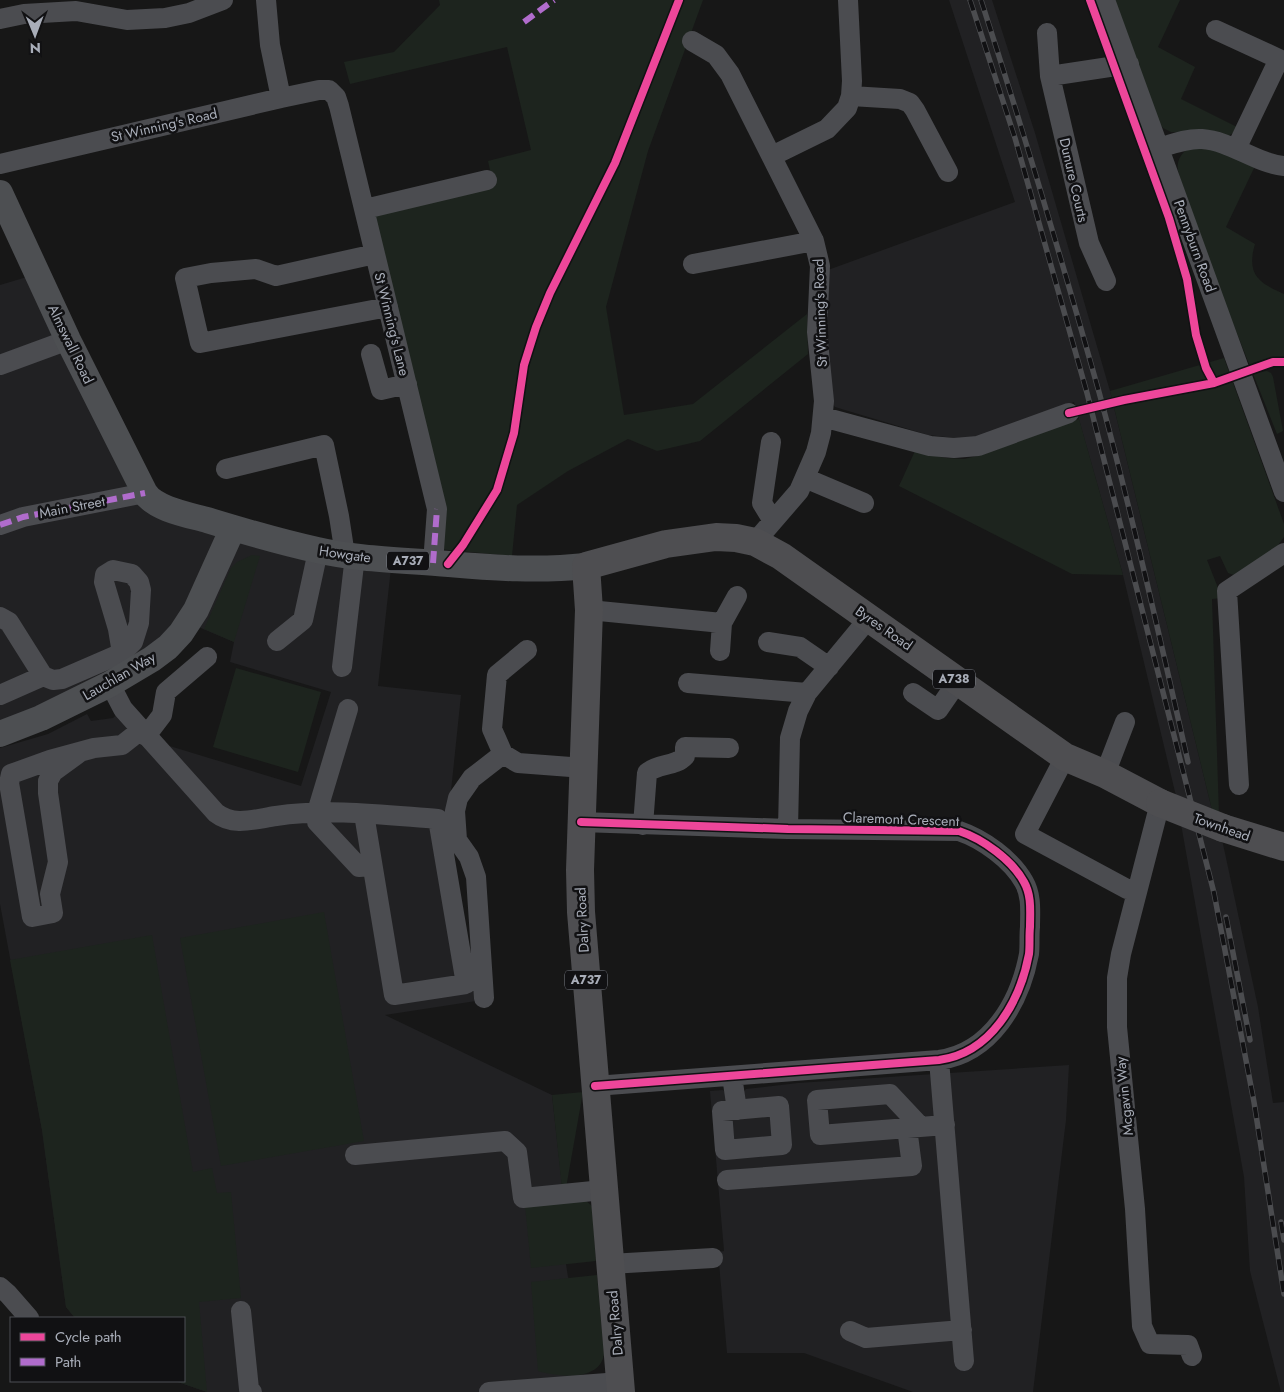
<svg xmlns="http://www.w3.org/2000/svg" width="1284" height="1392" font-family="Jost,sans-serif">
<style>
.built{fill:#212123}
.green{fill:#1d241e}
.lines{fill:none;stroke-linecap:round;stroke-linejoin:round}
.minor{stroke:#4b4c50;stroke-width:20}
.major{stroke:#4d4f52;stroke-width:26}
.highway{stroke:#4e4e51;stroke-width:28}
.rail-casing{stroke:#4b4c4f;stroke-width:5.5}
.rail{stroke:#111113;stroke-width:4;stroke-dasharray:11;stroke-linecap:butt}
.highway-bridge{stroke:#4e4e51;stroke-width:28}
.quiet{stroke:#b06ccc;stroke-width:6;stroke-dasharray:12 6;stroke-linecap:butt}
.cycleway-casing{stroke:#111113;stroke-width:11}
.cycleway{stroke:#ed469a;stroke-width:8}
.labels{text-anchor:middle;stroke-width:5;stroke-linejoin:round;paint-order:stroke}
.shield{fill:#111113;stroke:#7b7e86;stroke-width:1}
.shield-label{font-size:12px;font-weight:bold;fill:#a8adb8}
.street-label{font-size:14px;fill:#a8adb8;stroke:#111113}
</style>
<rect width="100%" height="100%" fill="#171717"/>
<path class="built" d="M949,0H992L1035,133L1110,391L1213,814L1223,844L1258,1007L1273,1103L1284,1102V1392H1281L1250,1271L1244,1177L1176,796L1123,575L1074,402L977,438H955L928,435L835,407L831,402L823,332L828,270L1015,202Z
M37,274L145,493L392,559L378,686L461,695L448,820L476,1001L385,1015L552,1095L570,1257L566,1264L568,1277L573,1286L582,1392H207L175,1381H184V1318H75L66,1307L42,1130L0,904V748L48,734L87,714L91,721L113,718L123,709L150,740L301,786L331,692L230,662L234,642L189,623L0,734V285Z
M1069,1065L1066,1120L1033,1392H913L804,1353H727L718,1252L724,1251L710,1091L723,1090L730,1096H740L746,1089L798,1083Z"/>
<path class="green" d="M439,0H703L648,151L606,307L624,415L693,404L807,314L808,354L700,441L657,451L628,439L568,471L517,505L512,556L438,549L371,216L493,184L488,161L531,150L507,47L350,84L344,62L394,52L440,5Z
M1115,0H1180L1158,47L1195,67L1181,99L1237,127L1233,133L1228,136L1171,132L1163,128L1157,120Z
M1207,147L1255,166L1226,227L1255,244C1246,275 1259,283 1284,294V358H1269L1253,363L1257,372L1267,371L1271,373L1273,377L1283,431L1277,434L1224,301L1179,175C1176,164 1178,158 1186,150Z
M1224,358L1284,524V537L1276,548L1234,575L1228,573L1220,556L1207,560L1222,598L1212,599L1219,815L1213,814L1110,391Z
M1079,419L1123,575L1072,574L899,486L915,451L946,458L964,459L981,455Z
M252,555L260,556L234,642L204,629L231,568L237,562Z
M236,668L321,692L298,772L213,747Z
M324,912L364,1141L221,1166L180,938Z
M152,935L193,1172L212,1168L217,1193L231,1192L241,1298L199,1302L207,1392L175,1381H184V1318H75L66,1307L42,1130L10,960Z
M583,1092L566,1188L562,1189L552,1095Z
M585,1200L592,1206L596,1261L531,1268L525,1205Z
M597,1275L604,1354C600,1382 558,1377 538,1371L531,1282Z"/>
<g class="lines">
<path class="minor" d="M266,0L270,45L281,98
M1105,0L1284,492
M0,19L24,14L76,11L127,20L165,18L189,13L223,0
M1216,30L1279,59L1236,149
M1047,33L1050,76L1089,243L1106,281
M692,41L716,55L730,74L814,241L820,266L817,332L824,401L821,433L816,452L799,491L755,542
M1050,76L1129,64
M851,96L900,99L910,103L915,110L948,172
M1159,148C1172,144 1188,138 1202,139C1231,141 1255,163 1284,166
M772,156L827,129L847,108L851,96L852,81L848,0
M0,164L281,98L319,90H329L336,97L339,106L437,509L433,563
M365,209L487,180
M375,254L276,276L256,269L211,273L185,278L200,343L388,307
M693,264L814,241
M371,354L381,390L407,384
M0,365L68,340
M823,417L930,446L954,448L978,446L1069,413
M771,442L762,503L773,521
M226,469L324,445L339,516L345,555
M805,478L864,503
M0,525L23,517L145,493
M589,610L722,623
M0,617L9,622L43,676L53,680L62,679L122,653L133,642L139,623L141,590L139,582L132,574L113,570L105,575L104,582L118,629L122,653
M277,641L303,620L318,551
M768,642L800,647L829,667
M527,650L497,675L492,729L503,754L518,763L584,768
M720,651L722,623L737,596
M342,667L355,556
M688,683L807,693
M110,684L123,709L216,813C234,827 255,819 276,816C330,808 384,815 438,819L466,984L394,995L364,814
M913,693L938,710L958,681
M0,695L43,676
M348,709L317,812V822L359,867L372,866
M146,736L162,715L166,692L207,657
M79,753L53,772L48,781V793L58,862L50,894L53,913L32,917L9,783L11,774L50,760L94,748L122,745L141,730
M1065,757L1025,834L1127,889
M1105,774L1125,722
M1239,785L1227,591L1284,553
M1160,803L1121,954L1117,978V1027L1135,1209L1142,1326L1150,1344L1188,1345L1192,1356
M581,822L788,829L959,831C983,839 1012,860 1024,882C1032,896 1030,912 1030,927C1029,936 1030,945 1029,954C1020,1002 991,1053 939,1060L595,1086
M643,825L647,773C658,763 675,767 685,756V747L729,748
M788,829L790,738L798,711L807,693L869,618
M484,998L476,877L469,857L457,840L455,811L458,798L472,778L503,754
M939,1060L964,1361
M732,1076L737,1110
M779,1106L782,1145L725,1150L722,1111Z
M921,1127L890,1094L817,1100L820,1135L945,1125
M355,1155L505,1141L517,1152L523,1198L603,1190
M727,1180L912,1166L907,1128
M610,1264L713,1258
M0,1287L8,1294L29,1318
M241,1311L249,1389L252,1392
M850,1331L866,1338L962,1330
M489,1392L620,1382"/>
<path class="major" d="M0,193L68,340L145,493C155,509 189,515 207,520C243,531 280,542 317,550C360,560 405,560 449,564C495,568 539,571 586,566
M0,734L41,718L110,684L152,659L168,647L181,633L196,610L233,528"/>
<path class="highway" d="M1223,828L1284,847
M621,1392L581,912L580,870L589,610L586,566L666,544L716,537L736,538L755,542L781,556L1065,757L1105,774L1160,803"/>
<g class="rail-casing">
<path id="rail" d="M970,0L1015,138L1087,393L1214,893L1254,1102L1284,1294
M981,0C1023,130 1062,260 1099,392C1132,514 1160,638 1188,762
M1226,917L1250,1040
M1281,1222L1284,1240"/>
</g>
<use href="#rail" class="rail"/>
<path class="highway-bridge" d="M1160,803L1223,828"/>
<path class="quiet" d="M524,22L554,0
M0,525L23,517L145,493
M433,563L437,509"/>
<g class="cycleway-casing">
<path id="cycleway" d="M1090,0L1169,218L1187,279L1196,335L1206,368L1214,383
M1069,413L1124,400L1214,383L1273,362H1284
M448,564L463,545L497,490L514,433L524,365L536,327L550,293L615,163L679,0
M581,822L788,829L959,831C983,839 1012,860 1024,882C1032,896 1030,912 1030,927C1029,936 1030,945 1029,954C1020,1002 991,1053 939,1060L595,1086"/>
</g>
<use href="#cycleway" class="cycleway"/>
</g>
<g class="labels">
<g class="shield">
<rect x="387" y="551.5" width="42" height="19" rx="4"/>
<rect x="933" y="669.5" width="42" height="19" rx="4"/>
<rect x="565" y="970.5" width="42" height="19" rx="4"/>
</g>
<g class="shield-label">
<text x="408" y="565">A737</text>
<text x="954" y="683">A738</text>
<text x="586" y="984">A737</text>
</g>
<g class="street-label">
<text transform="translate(164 125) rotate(-13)" y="5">St Winning's Road</text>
<text transform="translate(1074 180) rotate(77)" y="5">Dunure Courts</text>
<text transform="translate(1195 246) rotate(70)" y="5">Pennyburn Road</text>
<text transform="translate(820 313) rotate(-92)" y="5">St Winning's Road</text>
<text transform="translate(392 324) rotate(76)" y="5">St Winning's Lane</text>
<text transform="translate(71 344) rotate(64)" y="5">Almswall Road</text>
<text transform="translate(72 507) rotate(-11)" y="5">Main Street</text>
<text transform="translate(345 554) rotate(8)" y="5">Howgate</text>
<text transform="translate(884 628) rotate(35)" y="5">Byres Road</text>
<text transform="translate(119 676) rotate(-30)" y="5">Lauchlan Way</text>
<text transform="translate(901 819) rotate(2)" y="5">Claremont Crescent</text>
<text transform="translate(1222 827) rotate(19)" y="5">Townhead</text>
<text transform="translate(582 920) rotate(-93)" y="5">Dalry Road</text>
<text transform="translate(1124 1096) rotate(-96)" y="5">Mcgavin Way</text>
<text transform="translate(615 1323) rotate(-95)" y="5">Dalry Road</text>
</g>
</g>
<rect x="10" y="1317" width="175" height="65" fill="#111113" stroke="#4d4f55"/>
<rect x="20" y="1333" width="25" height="8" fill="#ed469a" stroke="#4d4f55"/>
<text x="55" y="1342" font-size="15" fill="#a8adb8">Cycle path</text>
<rect x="20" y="1358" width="25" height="8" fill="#b06ccc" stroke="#4d4f55"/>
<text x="55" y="1367" font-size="15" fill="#a8adb8">Path</text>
<g transform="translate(35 35) rotate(179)" stroke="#111113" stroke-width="4" paint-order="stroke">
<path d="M0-4L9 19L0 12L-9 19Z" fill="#a8adb8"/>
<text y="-8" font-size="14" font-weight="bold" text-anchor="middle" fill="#a8adb8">N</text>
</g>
</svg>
